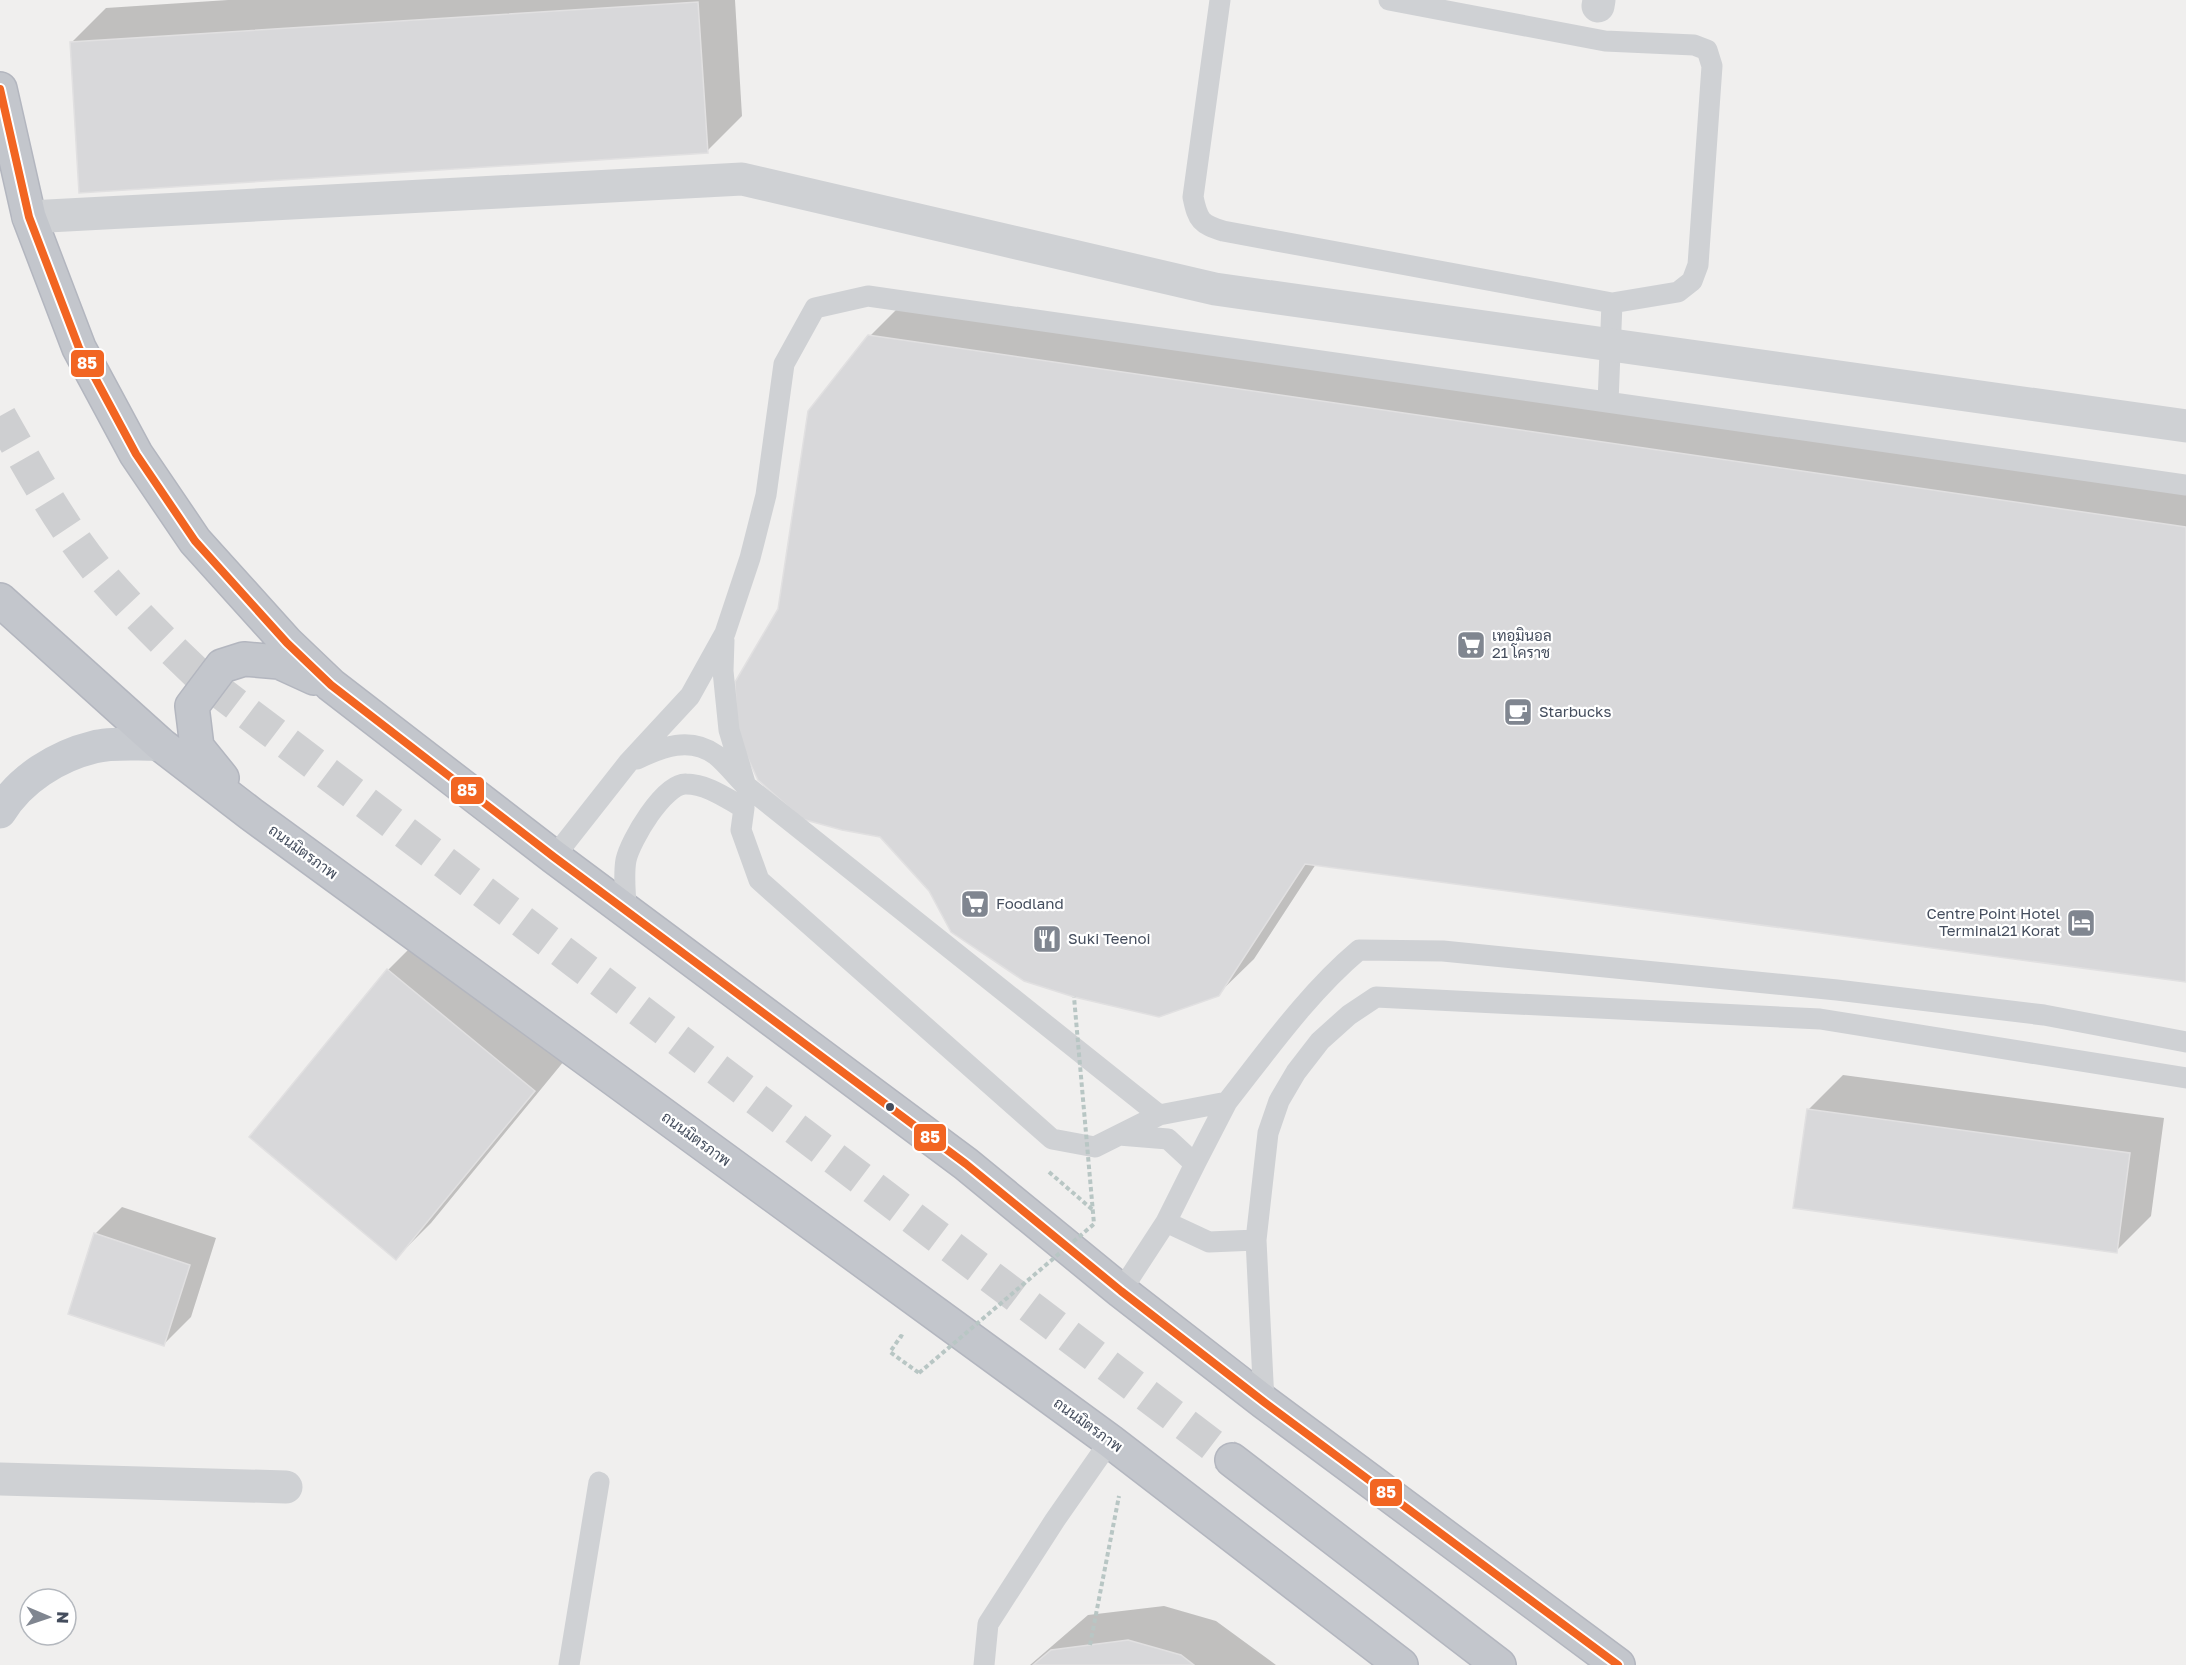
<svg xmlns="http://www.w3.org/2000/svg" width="2186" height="1665" font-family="'Golos Text',Sarabun,sans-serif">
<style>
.shadow{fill:#0003}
.building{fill:#d8d8da;stroke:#e1e0e1;stroke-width:1.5}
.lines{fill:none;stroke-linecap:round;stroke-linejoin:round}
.trunk-tunnel{stroke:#cecfd1;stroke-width:33;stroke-dasharray:33 16;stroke-linecap:butt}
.trunk-casing{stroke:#b3b6bf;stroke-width:36}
.path{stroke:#b8c6c4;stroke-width:4;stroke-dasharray:4.5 3;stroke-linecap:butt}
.service{stroke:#cfd1d4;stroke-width:21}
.minor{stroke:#cfd1d4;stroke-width:33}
.primary{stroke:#c8cbd0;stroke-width:33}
.trunk{stroke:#c3c6cc;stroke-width:33}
.path-bridge{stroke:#b8c6c4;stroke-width:4;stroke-dasharray:4.5 3;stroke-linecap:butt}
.bus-1-casing{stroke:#fff;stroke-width:12}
.bus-1{stroke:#f26522;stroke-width:8}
.bus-dot{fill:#444d5d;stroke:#fff;stroke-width:2}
.labels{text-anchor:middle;stroke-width:4.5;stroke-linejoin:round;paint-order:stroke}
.poi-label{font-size:15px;fill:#444d5d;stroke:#fff;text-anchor:start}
.street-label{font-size:15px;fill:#444d5d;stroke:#fff}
.line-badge{stroke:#fff;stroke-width:2}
.badge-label{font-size:16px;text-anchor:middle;font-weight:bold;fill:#fff}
</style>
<rect width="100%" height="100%" fill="#f0efee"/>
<path class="shadow" d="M228,0H735L742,116L707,151L71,43L106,8Z
M905,301L2186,488V981L1316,864L1254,959L1218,994L779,610L870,336Z
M423,935L569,1055L431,1223L396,1258L251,1137L388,970Z
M1843,1075L2164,1118L2151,1216L2116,1251L1808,1110Z
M122,1207L216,1238L191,1317L164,1344L95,1234Z
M1164,1606L1216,1621L1276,1665H1030L1088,1615Z"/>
<path class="building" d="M698,2L708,153L79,193L70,42Z
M868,335L2186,527V982L1305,864L1219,996L1159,1017L1074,997L1024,981L951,932L929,891L880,837L842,830L802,819L758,780L737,735L735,682L778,609L808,411Z
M387,969L535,1091L396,1260L249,1137Z
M1807,1109L2130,1153L2117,1253L1793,1208Z
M94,1233L190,1265L164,1346L68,1314Z
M1128,1640L1181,1655L1194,1665H1033L1051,1650Z"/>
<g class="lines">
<path class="trunk-tunnel" d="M0,416C30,469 60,524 98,571C131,610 167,645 204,680L1232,1460"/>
<g class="trunk-casing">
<path id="trunk" d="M0,89L29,217L79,348L136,454L195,541L287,643L331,685L554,857L966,1164L1121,1291L1264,1402L1618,1665
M0,600L160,744L251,814L1110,1441L1401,1665
M222,778L197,747L192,706L222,666L244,659L279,662L314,678
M1232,1460L1499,1665"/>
</g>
<path class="path" d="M1049,1172L1094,1211
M903,1337L901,1336L890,1352L919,1373
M1090,1645L1119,1496"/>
<path class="service" d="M1220,0L1193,197C1198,221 1201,224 1223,231L1612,303L1678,292L1692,281L1698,265L1712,66L1707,50L1694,45L1605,41L1389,0
M1608,402L1612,303
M724,640L723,671L729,730L745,783
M554,857L628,763L690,696L725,633L750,558L766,495L784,364L815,308L868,296L2186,485
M626,911C626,895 623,876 626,860C630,841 664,783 686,784C707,784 726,798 744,808L741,830L759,880L1052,1139L1095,1147L1159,1115L745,785C736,776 726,763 716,755C690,736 662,747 637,759
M1159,1115L1227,1102C1268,1050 1308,993 1359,950L1443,951L1837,990L2044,1015L2186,1042
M1119,1135L1168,1139L1195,1164L1166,1222L1121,1291
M1195,1164L1227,1102
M1166,1222L1209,1242L1256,1240
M1264,1402L1256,1240L1268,1133L1279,1101L1296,1072L1320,1041L1349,1015L1376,997L1820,1019L2186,1078
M569,1665L599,1482
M984,1665L988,1624L1055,1520L1110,1441"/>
<path class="minor" d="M1598,6L1599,0
M29,217L742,179L1215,289L2186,426
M0,1479L286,1487"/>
<path class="primary" d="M0,812C20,779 57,756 94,747C113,742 140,745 160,744"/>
<use href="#trunk" class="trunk"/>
<path class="path-bridge" d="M919,1373L1094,1224L1074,997"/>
<g class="bus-1-casing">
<path id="bus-1" d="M0,89L29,217L79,348L136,454L195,541L287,643L331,685L554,857L966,1164L1121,1291L1264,1402L1618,1665"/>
</g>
<use href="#bus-1" class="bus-1"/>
</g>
<defs>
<g id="supermarket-square" transform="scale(1.5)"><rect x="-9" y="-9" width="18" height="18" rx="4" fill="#808690" stroke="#fff"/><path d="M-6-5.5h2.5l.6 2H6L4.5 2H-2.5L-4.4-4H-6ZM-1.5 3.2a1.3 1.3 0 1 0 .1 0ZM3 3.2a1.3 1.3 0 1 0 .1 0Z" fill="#fff"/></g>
<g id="cafe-square" transform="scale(1.5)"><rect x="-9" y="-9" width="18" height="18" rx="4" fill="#808690" stroke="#fff"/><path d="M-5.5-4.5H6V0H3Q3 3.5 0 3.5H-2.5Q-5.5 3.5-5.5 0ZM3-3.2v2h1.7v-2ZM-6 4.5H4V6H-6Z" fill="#fff"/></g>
<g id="hotel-square" transform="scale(1.5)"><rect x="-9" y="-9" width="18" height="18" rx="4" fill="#808690" stroke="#fff"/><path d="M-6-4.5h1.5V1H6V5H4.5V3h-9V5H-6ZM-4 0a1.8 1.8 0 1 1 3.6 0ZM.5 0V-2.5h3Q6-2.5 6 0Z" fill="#fff"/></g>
<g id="restaurant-square" transform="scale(1.5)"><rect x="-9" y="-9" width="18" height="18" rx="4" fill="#808690" stroke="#fff"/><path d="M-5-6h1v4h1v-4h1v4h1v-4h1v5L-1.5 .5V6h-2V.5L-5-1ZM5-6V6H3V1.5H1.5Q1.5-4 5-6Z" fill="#fff"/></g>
</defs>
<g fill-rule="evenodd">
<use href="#supermarket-square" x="1471" y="645"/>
<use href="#cafe-square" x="1518" y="712"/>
<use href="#supermarket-square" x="975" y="904"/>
<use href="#hotel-square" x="2081" y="923"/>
<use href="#restaurant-square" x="1047" y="939"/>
</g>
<circle class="bus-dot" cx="890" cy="1107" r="5"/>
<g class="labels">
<g class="poi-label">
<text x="1492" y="641">เทอมินอล<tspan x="1492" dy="17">21 โคราช</tspan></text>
<text x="1539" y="717">Starbucks</text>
<text x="996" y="909">Foodland</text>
<text x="2060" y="919" text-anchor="end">Centre Point Hotel<tspan x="2060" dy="17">Terminal21 Korat</tspan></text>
<text x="1068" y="944">Suki Teenoi</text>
</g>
<g class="street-label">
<text transform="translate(303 852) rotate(36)" y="5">ถนนมิตรภาพ</text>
<text transform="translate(696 1139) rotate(36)" y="5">ถนนมิตรภาพ</text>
<text transform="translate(1088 1425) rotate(36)" y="5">ถนนมิตรภาพ</text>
</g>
</g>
<g class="line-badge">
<rect x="70" y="349" width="35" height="29" rx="6" fill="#f26522"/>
<rect x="450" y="776" width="35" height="29" rx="6" fill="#f26522"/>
<rect x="913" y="1123" width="34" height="29" rx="6" fill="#f26522"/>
<rect x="1369" y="1478" width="34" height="29" rx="6" fill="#f26522"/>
</g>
<g class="badge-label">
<text x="87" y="369">85</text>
<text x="467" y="796">85</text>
<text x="930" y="1143">85</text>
<text x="1386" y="1498">85</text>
</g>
<g transform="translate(48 1617) rotate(92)"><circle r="28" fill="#ffffff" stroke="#b4b8be" stroke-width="1.5"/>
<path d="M0-4.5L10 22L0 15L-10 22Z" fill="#808690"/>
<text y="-9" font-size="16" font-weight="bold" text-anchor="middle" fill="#444d5d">N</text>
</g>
</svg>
